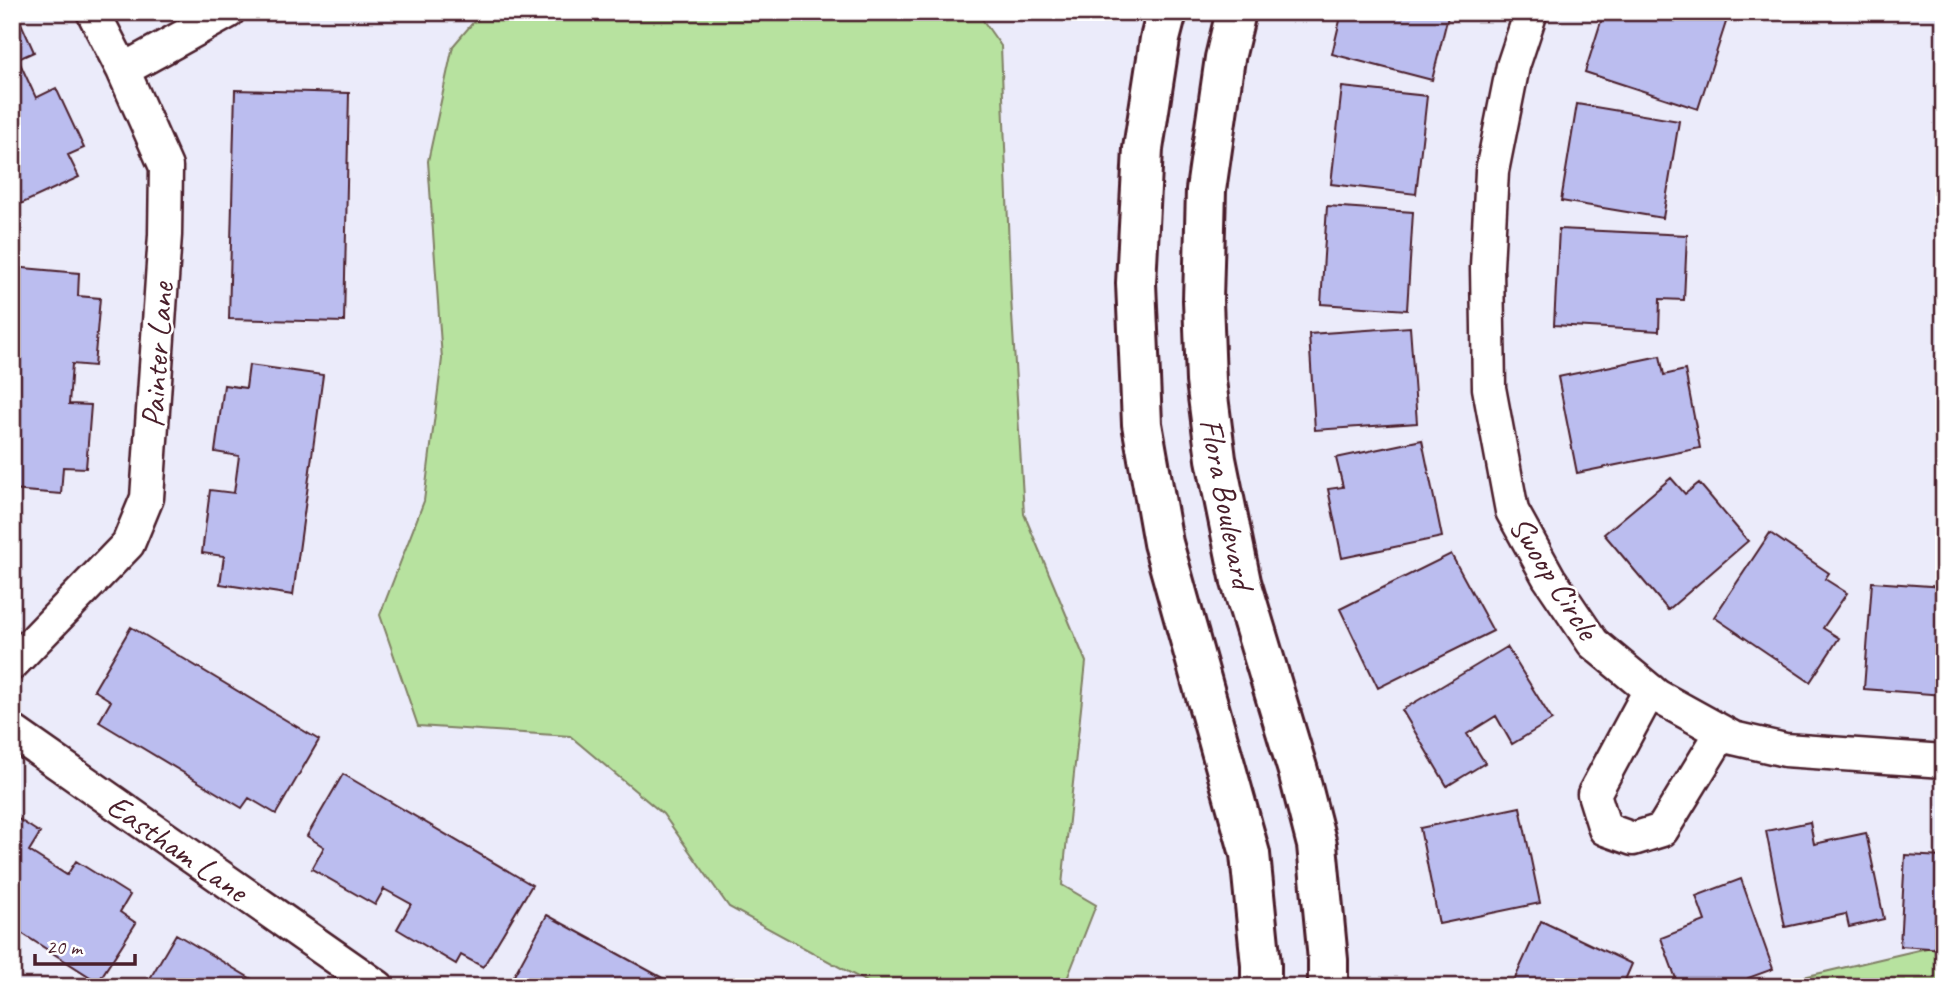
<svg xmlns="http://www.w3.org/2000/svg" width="1956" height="999" font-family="Caveat,sans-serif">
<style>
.green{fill:#b7e29f;stroke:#808065;stroke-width:2}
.building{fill:#bbbdef;stroke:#4a1f2b;stroke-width:2}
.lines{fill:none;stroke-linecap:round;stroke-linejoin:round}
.minor-casing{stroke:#4a1f2b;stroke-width:37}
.tertiary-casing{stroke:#4a1f2b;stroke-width:44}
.minor{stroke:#fff;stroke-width:32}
.tertiary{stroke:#fff;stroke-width:38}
.labels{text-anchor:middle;stroke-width:5;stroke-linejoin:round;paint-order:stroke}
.street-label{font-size:33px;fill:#4a1f2b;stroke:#fff}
</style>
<rect width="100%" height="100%" fill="#ebebfa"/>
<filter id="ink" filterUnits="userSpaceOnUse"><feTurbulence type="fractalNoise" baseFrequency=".0143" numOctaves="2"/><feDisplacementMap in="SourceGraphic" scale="14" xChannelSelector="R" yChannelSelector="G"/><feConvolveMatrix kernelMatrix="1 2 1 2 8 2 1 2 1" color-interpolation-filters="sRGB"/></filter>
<g filter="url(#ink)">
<path class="green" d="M482,12H977L1001,46L1011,298L1024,514L1086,662L1062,885L1096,905L1065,984L1058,987H876L729,907L663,814L570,736L418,726L380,615L424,501L442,359L428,161L453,46Z
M1944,944V987H1761Z"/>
<path class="building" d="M12,12H16L34,52L18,59L36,98L56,88L84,148L68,155L79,177L12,208Z
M1342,12H1449L1432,80L1332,54Z
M1604,12H1715L1728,16L1698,109L1585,72Z
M1342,87L1427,96L1416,194L1331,184Z
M235,90L349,93L344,322L229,319Z
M1577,104L1679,121L1663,218L1561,201Z
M1327,206L1413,212L1407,310L1321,304Z
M1559,229L1687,235L1684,300L1660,299L1659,331L1554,325Z
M12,267L79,273L78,296L100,298L94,366L72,364L69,404L91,405L86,468L63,467L61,494L12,490Z
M1410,327L1417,423L1315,430L1309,334Z
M1660,356L1664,375L1685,370L1700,448L1577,473L1558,377Z
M249,365L323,375L293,595L220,584L224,556L202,553L210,490L234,493L239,456L215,452L224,385L246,388Z
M1422,440L1442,537L1342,558L1328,489L1343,487L1336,458Z
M1671,478L1685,494L1699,483L1748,541L1668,610L1604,534Z
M1770,533L1829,573L1825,579L1847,593L1823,628L1839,638L1810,682L1714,617Z
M1451,554L1493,631L1378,688L1340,609Z
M1872,582L1944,587V695L1864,689Z
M131,627L319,740L276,814L249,798L242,808L99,722L111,701L94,690Z
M1507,647L1552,720L1512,744L1496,716L1467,734L1485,763L1447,786L1402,710Z
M343,774L532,885L483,967L461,955L456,964L397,929L411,904L384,889L375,905L312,869L324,847L307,836Z
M1520,807L1540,903L1439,924L1420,828Z
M12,815L40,833L29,851L67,875L76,861L130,895L120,912L136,923L98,982L12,927Z
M1810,822L1814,844L1866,833L1884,919L1849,927L1846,914L1785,927L1766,831Z
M1905,855L1944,857V949L1900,946Z
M1741,879L1773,969L1748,978L1751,987H1679L1661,938L1705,921L1696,896Z
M547,915L679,987H522L511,981Z
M1541,921L1632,964L1622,987H1511Z
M176,934L265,987H145Z"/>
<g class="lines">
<g class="minor-casing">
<path id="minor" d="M1531,12L1513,66L1492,171L1487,267L1489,388L1512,511L1549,578L1593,643L1657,696L1733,738L1785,750L1944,761
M123,70L228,12
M12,664L128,544L147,498L165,235L166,167L123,70L93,12
M1650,690L1594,794L1605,829L1633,839L1662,830L1722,732
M12,731L378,987"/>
</g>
<g class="tertiary-casing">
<path id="tertiary" d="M1167,12L1160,39L1143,149L1136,283L1142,424L1163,543L1250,854L1261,965V987
M1236,12L1225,58L1206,190L1203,300L1206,381L1216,459L1241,582L1298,771L1317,845L1328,960V987"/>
</g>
<use href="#minor" class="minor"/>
<use href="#tertiary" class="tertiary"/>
</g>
</g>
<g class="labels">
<g class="street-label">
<text transform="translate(156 355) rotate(-86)" y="12">Painter Lane</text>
<text transform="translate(1228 503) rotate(79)" y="12">Flora Boulevard</text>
<text transform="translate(1555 577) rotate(58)" y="12">Swoop Circle</text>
<text transform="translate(178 847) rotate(35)" y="12">Eastham Lane</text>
</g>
</g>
<rect width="1956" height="999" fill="none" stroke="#fff" stroke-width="42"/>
<rect x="21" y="21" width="1914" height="957" fill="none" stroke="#4a1f2b" stroke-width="2.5" filter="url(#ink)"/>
<path d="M35 954v10h100v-10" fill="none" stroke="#4a1f2b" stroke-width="3.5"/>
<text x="46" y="954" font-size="21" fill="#4a1f2b" stroke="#ffffff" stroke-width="5" paint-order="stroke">20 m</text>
</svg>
